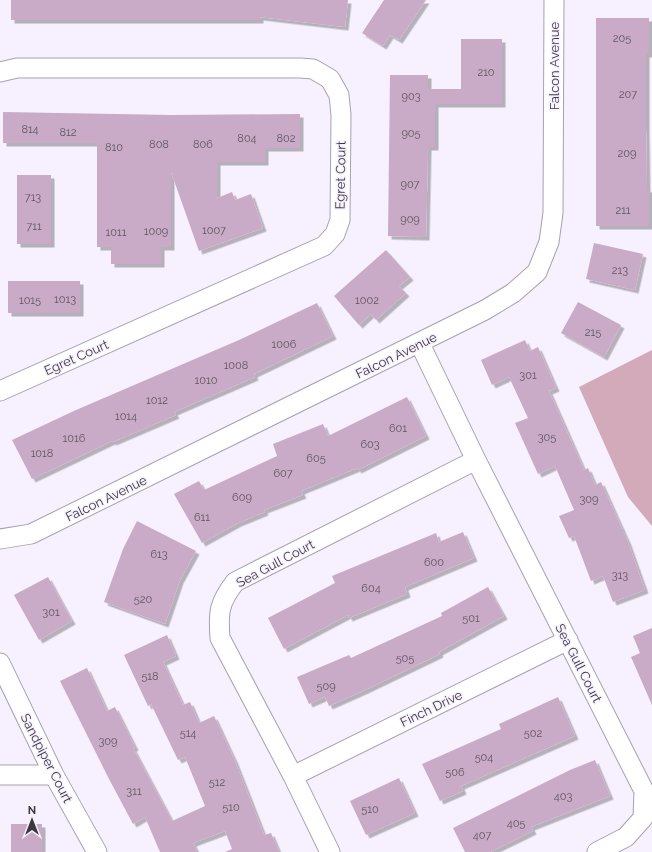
<svg xmlns="http://www.w3.org/2000/svg" width="652" height="852" font-family="Raleway,sans-serif">
<style>
.forest{fill:#d2aaba}
.building{fill:#caabc7;filter:url(#shadow)}
.lines{fill:none;stroke-linecap:round;stroke-linejoin:round}
.minor-casing{stroke:#a7a1ae;stroke-width:21}
.minor{stroke:#fff;stroke-width:19}
.labels{text-anchor:middle;stroke-width:3;stroke-linejoin:round;paint-order:stroke}
.number-label{font-size:11px;fill:#5f5560}
.street-label{font-size:13px;fill:#3b383e;stroke:#f7f0fe}
</style>
<defs>
<filter id="shadow"><feDropShadow dx="3.5" dy="3.5" stdDeviation="0" flood-color="#0004"/></filter>
</defs>
<rect width="100%" height="100%" fill="#f7f0fe"/>
<path class="forest" d="M652,350V526L628,497L579,387Z"/>
<path class="building" d="M11,0H348L345,27L260,17V20H11Z
M384,0H426L399,40L390,35L383,46L362,33Z
M596,18H649V54H646V131L647,189H649V226H596Z
M461,39H502V104H435V147H428L426,237L388,236L390,75H428V89H461Z
M3,112L172,115L300,114V148H265V162H217V198L232,192L235,200L251,194L263,228L199,251L171,172V247H161V264H111V247H97V143H3Z
M17,175H51V244H17Z
M594,243L643,254L635,290L586,279Z
M386,250L410,277L399,286L406,293L376,320L371,314L359,325L334,296Z
M8,281H80V313H8Z
M578,302L621,325L604,357L561,333Z
M317,303L333,336L254,374L255,377L174,412L176,415L113,442L112,441L32,479L12,440L76,410L239,340Z
M525,340L530,351L538,347L556,388L549,391L584,470L588,468L595,485L601,482L628,542L645,590L613,602L603,576L591,581L574,536L569,538L559,516L574,510L555,466L538,474L515,423L528,418L509,377L492,385L481,360Z
M407,397L426,436L358,470L357,468L301,491L303,495L264,510L265,512L238,523L202,543L174,494L199,481L204,490L277,456L273,444L323,424L328,436Z
M137,521L196,551L180,580L165,624L104,602L123,549Z
M463,532L474,558L405,587L407,594L349,618L348,615L284,649L268,618L335,583L332,576L436,533L439,542Z
M48,577L72,621L39,640L14,595Z
M488,587L504,616L439,652L440,654L365,690L329,706L325,697L309,704L297,677L349,655L351,658L442,616L441,613Z
M652,628V705L631,657L640,653L633,636Z
M167,635L176,656L163,662L183,705L190,702L199,723L214,716L235,761L264,835L271,833L279,852H225L232,849L225,831L193,843L197,852H160L145,817L133,824L109,779L60,681L87,668L107,711L115,707L135,747L133,748L172,821L205,806L185,757L178,760L151,704L148,706L124,655Z
M558,697L575,736L461,786L463,791L440,801L422,764L501,729L499,724Z
M595,760L610,796L531,827L533,831L490,852H465L453,828L570,770Z
M399,778L415,813L366,835L350,801Z
M11,824H42V852H11Z"/>
<g class="lines">
<g class="minor-casing">
<path id="minor" d="M0,72L17,68H300L313,69L330,79L339,95L341,115L340,220L335,234L324,246L0,391
M420,344L476,460L644,791L643,818L626,837L597,852
M0,539L31,534L485,310L513,293L537,272L549,242L553,213L554,0
M0,663L54,775L97,852
M0,775H54
M293,776L568,640
M330,852L293,776L220,638C218,612 219,603 235,582L476,460"/>
</g>
<use href="#minor" class="minor"/>
</g>
<g class="labels">
<g class="number-label">
<text x="622" y="42">205</text>
<text x="486" y="76">210</text>
<text x="628" y="98">207</text>
<text x="411" y="100">903</text>
<text x="30" y="133">814</text>
<text x="68" y="136">812</text>
<text x="411" y="137">905</text>
<text x="247" y="142">804</text>
<text x="286" y="142">802</text>
<text x="159" y="148">808</text>
<text x="203" y="148">806</text>
<text x="114" y="151">810</text>
<text x="627" y="157">209</text>
<text x="410" y="188">907</text>
<text x="33" y="201">713</text>
<text x="623" y="214">211</text>
<text x="410" y="223">909</text>
<text x="34" y="230">711</text>
<text x="214" y="234">1007</text>
<text x="156" y="235">1009</text>
<text x="116" y="236">1011</text>
<text x="620" y="274">213</text>
<text x="65" y="303">1013</text>
<text x="30" y="304">1015</text>
<text x="367" y="304">1002</text>
<text x="593" y="336">215</text>
<text x="284" y="348">1006</text>
<text x="236" y="369">1008</text>
<text x="528" y="379">301</text>
<text x="206" y="384">1010</text>
<text x="157" y="404">1012</text>
<text x="126" y="420">1014</text>
<text x="398" y="432">601</text>
<text x="547" y="441">305</text>
<text x="74" y="442">1016</text>
<text x="370" y="448">603</text>
<text x="42" y="457">1018</text>
<text x="316" y="462">605</text>
<text x="283" y="477">607</text>
<text x="242" y="501">609</text>
<text x="589" y="503">309</text>
<text x="202" y="521">611</text>
<text x="159" y="558">613</text>
<text x="434" y="566">600</text>
<text x="620" y="579">313</text>
<text x="371" y="592">604</text>
<text x="143" y="603">520</text>
<text x="51" y="616">301</text>
<text x="471" y="622">501</text>
<text x="405" y="662">505</text>
<text x="150" y="680">518</text>
<text x="326" y="690">509</text>
<text x="188" y="737">514</text>
<text x="533" y="737">502</text>
<text x="108" y="745">309</text>
<text x="484" y="761">504</text>
<text x="455" y="776">506</text>
<text x="217" y="786">512</text>
<text x="134" y="795">311</text>
<text x="563" y="800">403</text>
<text x="231" y="811">510</text>
<text x="370" y="813">510</text>
<text x="516" y="827">405</text>
<text x="482" y="839">407</text>
</g>
<g class="street-label">
<text transform="translate(554 66) rotate(-90)" y="5">Falcon Avenue</text>
<text transform="translate(340 175) rotate(-89)" y="5">Egret Court</text>
<text transform="translate(396 355) rotate(-26)" y="5">Falcon Avenue</text>
<text transform="translate(76 357) rotate(-24)" y="5">Egret Court</text>
<text transform="translate(106 498) rotate(-26)" y="5">Falcon Avenue</text>
<text transform="translate(275 563) rotate(-28)" y="5">Sea Gull Court</text>
<text transform="translate(579 663) rotate(63)" y="5">Sea Gull Court</text>
<text transform="translate(431 708) rotate(-26)" y="5">Finch Drive</text>
<text transform="translate(47 758) rotate(63)" y="5">Sandpiper Court</text>
</g>
</g>
<g transform="translate(32 820)" stroke="#f7f0fe" stroke-width="3" paint-order="stroke">
<path d="M0-3L7 15L0 10L-7 15Z" fill="#3b383e"/>
<text y="-6" font-size="11" font-weight="bold" text-anchor="middle" fill="#3b383e">N</text>
</g>
</svg>
